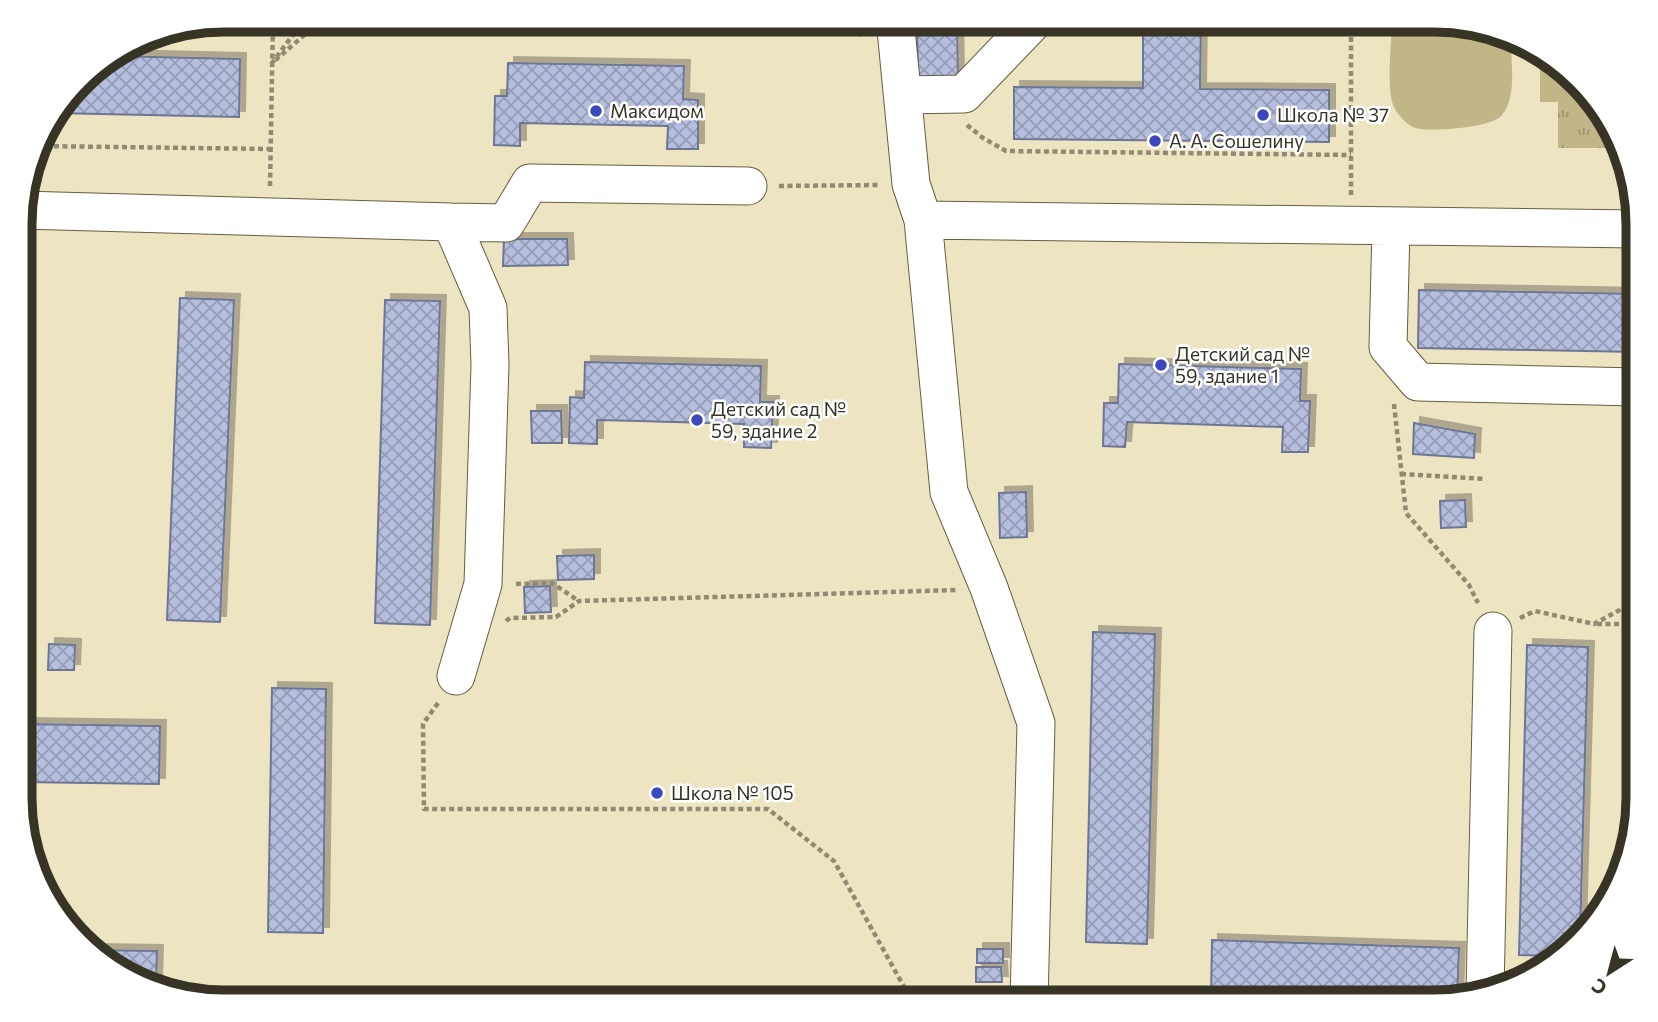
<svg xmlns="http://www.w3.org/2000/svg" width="1658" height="1022" font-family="Commissioner,sans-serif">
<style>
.green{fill:#c1b688}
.park{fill:url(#park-tufts)}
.building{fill:url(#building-cross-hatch);stroke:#6e7694;stroke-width:2;filter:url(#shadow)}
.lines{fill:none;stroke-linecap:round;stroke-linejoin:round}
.minor-casing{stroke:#665e3f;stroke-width:39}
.path{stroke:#908a72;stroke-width:4.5;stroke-dasharray:5 3.5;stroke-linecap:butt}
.minor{stroke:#fff;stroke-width:37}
.poi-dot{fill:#3d48bc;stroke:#fff;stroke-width:2.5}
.labels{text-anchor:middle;stroke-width:5;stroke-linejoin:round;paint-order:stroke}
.poi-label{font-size:19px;fill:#373426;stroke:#fff;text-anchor:start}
.rim{fill:none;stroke:#373426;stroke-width:9}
</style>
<defs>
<pattern id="park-tufts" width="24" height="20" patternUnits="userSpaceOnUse" patternTransform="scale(1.75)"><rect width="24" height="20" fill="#c1b688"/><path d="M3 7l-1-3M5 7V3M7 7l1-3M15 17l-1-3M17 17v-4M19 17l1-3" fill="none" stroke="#9e956f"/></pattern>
<pattern id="building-cross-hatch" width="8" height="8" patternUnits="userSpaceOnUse" patternTransform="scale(1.75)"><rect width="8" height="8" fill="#b5bede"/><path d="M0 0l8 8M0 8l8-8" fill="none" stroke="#949bb4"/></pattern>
<filter id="shadow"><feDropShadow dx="6" dy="-6" stdDeviation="0" flood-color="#0004"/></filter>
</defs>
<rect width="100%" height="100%" fill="#ede4c1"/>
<path class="green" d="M1392,19H1435L1511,42C1511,65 1517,96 1502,115C1492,128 1436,131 1420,129C1410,128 1400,118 1395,109C1385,91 1392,41 1392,19Z
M1540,51L1548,53L1593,102H1540Z"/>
<path class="park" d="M1558,102H1593L1611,121L1619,148H1558Z"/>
<path class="building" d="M917,19H957L958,81L918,82Z
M1143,19H1201L1200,89L1329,90V142L1014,139V87L1143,88Z
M110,56L240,59L239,117L55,113L88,70Z
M508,63L684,66L683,99L698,100V149H667L668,126L520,123V146L494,145L495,96H507Z
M504,239H567L568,265L503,266Z
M1419,290L1638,294V352L1418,348Z
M180,298L234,300L220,622L167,620Z
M385,300L440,301L430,625L375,623Z
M585,362L761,366L760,402H773L771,448L744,447V424L639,421L597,420V444L569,443L570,397L584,398Z
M1119,364L1301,369L1300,401H1310L1308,452H1282L1283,427L1127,422L1125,447L1103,446L1104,403H1118Z
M531,411H561L562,443H532Z
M1414,423L1475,434L1474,458L1413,454Z
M1026,492L1027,537L1000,538L999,493Z
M1465,500L1466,527L1441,528L1440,501Z
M594,555V579L558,580L557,556Z
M550,586L551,612L525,613L524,587Z
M1093,632L1155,634L1147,944L1086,942Z
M49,644L75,645L74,670H48Z
M1527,645L1588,647L1580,934L1557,956L1519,955Z
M272,688L326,689L323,933L268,932Z
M21,724L160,726L159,784L21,782Z
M1212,940L1459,948L1457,999L1448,1002L1211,1001Z
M977,949H1003V963H977Z
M91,950L157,951L156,983L110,969Z
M976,967H1001L1002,982H976Z
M998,995V1002H966V996Z"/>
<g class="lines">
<g class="minor-casing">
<path id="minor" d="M895,19L911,184L923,220L949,492L989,588L1036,723L1029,1002
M903,95L964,94L1036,19
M21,210L451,222L488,308L490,365L483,584L456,676
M923,220L1638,229
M451,222L506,223L530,183L748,186
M1391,228L1388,347L1418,382L1638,387
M1485,991L1493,631"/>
</g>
<path class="path" d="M266,19L272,31
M305,19L272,63L323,19
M847,19L863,38
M967,125L983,138L1006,151L1351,155
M37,146L271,149
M270,186L273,19
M779,186L879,185
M1351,195V19
M1394,404L1406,513L1469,585L1478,603
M1401,474L1485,479
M516,584L552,583L579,601
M1520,618L1535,611L1594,624L1638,600
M506,621L510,618L556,617L579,601L957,590
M1597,624H1638
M438,703L423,724L424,809H768L834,861L913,1003"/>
<use href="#minor" class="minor"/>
</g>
<g class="poi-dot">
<circle cx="596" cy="111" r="7"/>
<circle cx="1263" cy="115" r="7"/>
<circle cx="1155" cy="141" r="7"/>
<circle cx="1161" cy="365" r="7"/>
<circle cx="697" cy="420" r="7"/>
<circle cx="657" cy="793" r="7"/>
</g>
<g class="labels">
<g class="poi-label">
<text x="610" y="118">Максидом</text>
<text x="1277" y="122">Школа № 37</text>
<text x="1169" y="148">А. А. Сошелину</text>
<text x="1175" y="361">Детский сад №<tspan x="1175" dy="22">59, здание 1</tspan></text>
<text x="711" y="416">Детский сад №<tspan x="711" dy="22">59, здание 2</tspan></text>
<text x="671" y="800">Школа № 105</text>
</g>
</g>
<path d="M0 0H1658V1022H0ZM224 32H1434A192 192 0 0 1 1626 224V798A192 192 0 0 1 1434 990H224A192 192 0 0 1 32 798V224A192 192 0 0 1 224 32Z" fill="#fff" fill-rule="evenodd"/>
<path class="rim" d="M224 32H1434A192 192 0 0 1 1626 224V798A192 192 0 0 1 1434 990H224A192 192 0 0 1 32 798V224A192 192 0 0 1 224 32Z"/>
<g transform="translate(1609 973) rotate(216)" stroke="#ffffff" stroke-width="5" paint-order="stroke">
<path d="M0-5L12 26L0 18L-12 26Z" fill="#373426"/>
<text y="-10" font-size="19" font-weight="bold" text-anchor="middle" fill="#373426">С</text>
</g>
</svg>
